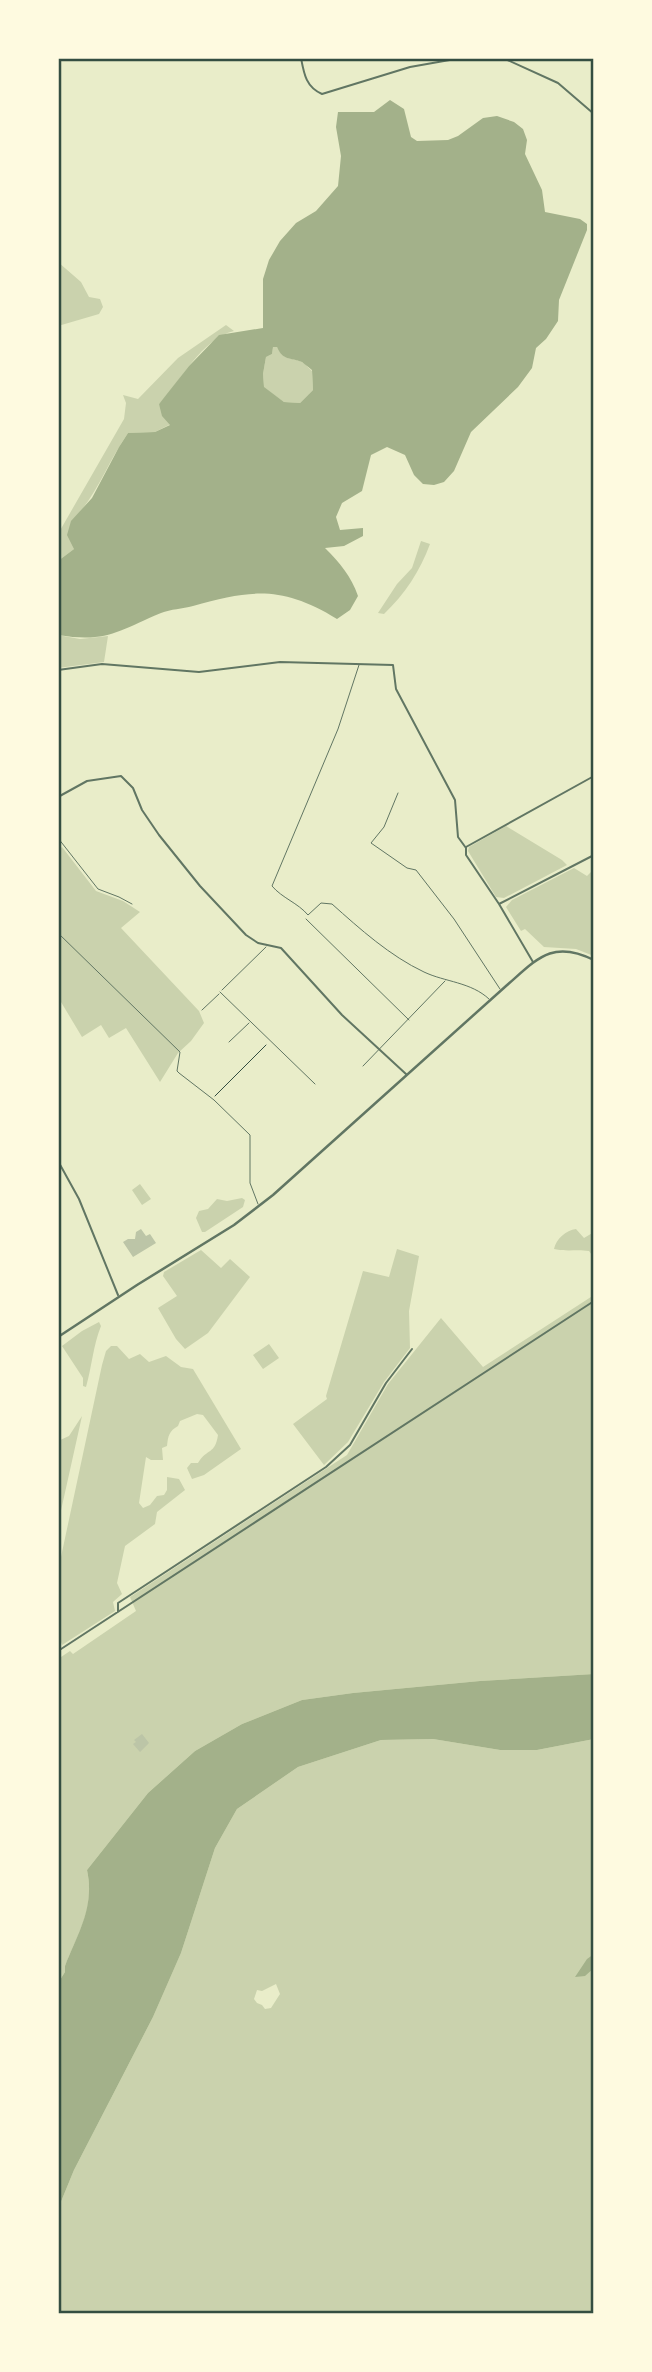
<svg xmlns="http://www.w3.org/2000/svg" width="652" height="2372" font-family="'PT Serif',serif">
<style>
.green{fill:#cad2ad;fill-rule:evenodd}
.water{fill:#a3b18a;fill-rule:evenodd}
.building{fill:#bcc5a7}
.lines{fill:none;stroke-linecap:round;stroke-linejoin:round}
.path{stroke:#344e41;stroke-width:1}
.service{stroke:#617663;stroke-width:1}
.minor{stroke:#617663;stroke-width:2}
.tertiary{stroke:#617663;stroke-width:2.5}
.neatline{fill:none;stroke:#344e41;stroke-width:2.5}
</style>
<rect width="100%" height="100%" fill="#e9edc9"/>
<path class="green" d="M58,262L81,282L89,297L100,299L103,307L99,314L58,326Z
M226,325L234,331C201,339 182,380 159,404L171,424L155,432L128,433C107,463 97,496 71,522L74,549L58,561V534L124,419L126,403L123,395L138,399L178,358Z
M273,346L277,347C283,360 291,357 302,362C306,364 308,368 312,371L313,390L300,403L284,402L264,388L263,374L266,357L272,354Z
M421,541L430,544C420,571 405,594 384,614L378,613L397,584L412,568Z
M58,635L80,639L108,636L104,662L58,668Z
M506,826L562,860L567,865L504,898L496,897L468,851L469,847Z
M62,847L96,891L123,901L140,912L121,928L199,1011L204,1023L191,1041L178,1053L160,1082L126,1028L109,1038L101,1025L82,1037L58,997V851Z
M574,868L587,876L591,872L594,874V956L576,949L544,947L525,929L521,931L506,907L512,900Z
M140,1184L151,1199L142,1205L132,1190Z
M242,1198L245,1200L243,1207L205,1232H202L196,1218L199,1211L208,1209L217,1199L227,1201Z
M576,1229L584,1238L594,1232V1258L589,1251C576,1249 569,1252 554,1249C556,1239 566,1230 576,1229Z
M397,1249L419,1256L409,1311L410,1348L384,1382L348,1442L324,1465L293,1424L327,1399L326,1396L363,1271L389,1277Z
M201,1250L221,1268L230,1259L250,1277L208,1333L185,1349L176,1339L158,1308L177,1296L163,1276L164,1272Z
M594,1295V1674L480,1681L353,1693L302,1700L242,1724L195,1751L148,1793L87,1870C95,1909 79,1931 65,1966V1972L58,1983V1667L60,1666L58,1659L70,1651L73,1654L136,1611L130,1597L347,1455L388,1384L441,1318L483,1367Z
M99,1322L101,1326C93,1346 92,1366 86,1387L83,1386V1378L62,1346L82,1331Z
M269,1344L279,1358L263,1369L253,1355Z
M111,1346H117L129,1359L140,1354L149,1362L166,1356L181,1367L193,1369L241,1449L204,1475L192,1479L187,1468L191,1463H198C207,1448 215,1455 218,1435L203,1415L197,1414L180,1421L178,1426C169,1431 168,1436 167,1446L162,1448L163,1460H151L146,1457L139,1503L143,1508L150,1505L157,1496L164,1495L167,1490V1477L179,1479L185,1490L157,1512L155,1524L125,1546L117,1583L122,1594L113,1602L115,1611L62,1645L58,1633V1571L102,1365L106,1351Z
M82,1416L58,1524V1441L69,1436Z
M433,1739L500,1750H537L594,1739V2314H58V2209L74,2170L153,2017L181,1953L215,1848L237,1809L298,1767L381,1740ZM276,1984L280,1994L271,2008L265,2009L262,2005L257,2003L254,1999L257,1990L262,1991Z"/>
<path class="water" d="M390,100L404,109L411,137L417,141L448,140L458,136L483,118L497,116L514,122L523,129L527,140L525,154L542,190L545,212L580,219L587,224V230L559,300L558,321L546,339L536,348L532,368L518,387L471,432L454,471L444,482L434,485L423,484L414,475L405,455L387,447L371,455L362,491L342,503L336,517L340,530L363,528V536L344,546L325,548C340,563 351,576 358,596L350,610L337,619C283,586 252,589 193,606C182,609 171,609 161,613C118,631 107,643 58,635V561L74,549L67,535L71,521L92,498L119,447L128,433L155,432L170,425L162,416L159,404L189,366L219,335L263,328V279L269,260L280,241L296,223L316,211L338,186L341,156L336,127L338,112H374ZM273,347H277C283,361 290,357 302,362C303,363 311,369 312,370L313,390L300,403L284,402L264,387L263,374L266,357L272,354Z
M594,1674V1739L537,1750H500L433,1739L381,1740L298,1767L237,1809L215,1848L181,1953L153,2017L74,2170L58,2209V1983L65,1972V1966C78,1933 95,1907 87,1870L148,1793L195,1751L242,1724L302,1700L353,1693L480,1681Z
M594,1954V1968L585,1976L575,1977L587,1959Z"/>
<path class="building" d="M141,1229L146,1236L150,1234L156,1243L133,1257L123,1242L128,1239H135L136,1232Z
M142,1734L149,1743L140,1752L133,1744L136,1742L134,1740Z"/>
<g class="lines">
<path class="path" d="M215,1096L266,1045"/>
<path class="service" d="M359,665L338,729L272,886C282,898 298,903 308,915L321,903L332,904C360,929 390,956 424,972C445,982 471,982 489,999
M398,793L384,827L371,843L407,868L416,870L454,919L500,989
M58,838L98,889L119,897L132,904
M306,919L409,1020
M58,933L180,1052L177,1071L179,1073L214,1100L250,1135V1183L258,1204
M222,990L266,947
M220,992L315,1084
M202,1010L219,994
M229,1042L249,1023
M363,1066L445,981"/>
<path class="minor" d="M301,58C304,74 306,87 322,94L410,67L461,58
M503,58L558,83L594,114
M58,670L102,664L199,672L280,662L393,665L396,689L455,800L458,837L466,848
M58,797L87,781L121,776L133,788L142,810L159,835L200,886L246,935L258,943L281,948L342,1015L406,1074
M499,904L466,855V847L594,776
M533,962L499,904L594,855
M58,1161L79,1199L118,1295
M118,1612V1603L326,1467L350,1445L386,1383L412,1349
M58,1651L594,1301"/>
<path class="tertiary" d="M58,1337L137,1285L234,1225L273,1195L506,986C537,959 552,939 594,960"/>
</g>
<rect width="652" height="2372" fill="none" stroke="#fefae0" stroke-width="119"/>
<rect x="60" y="60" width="532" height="2252" class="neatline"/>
</svg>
